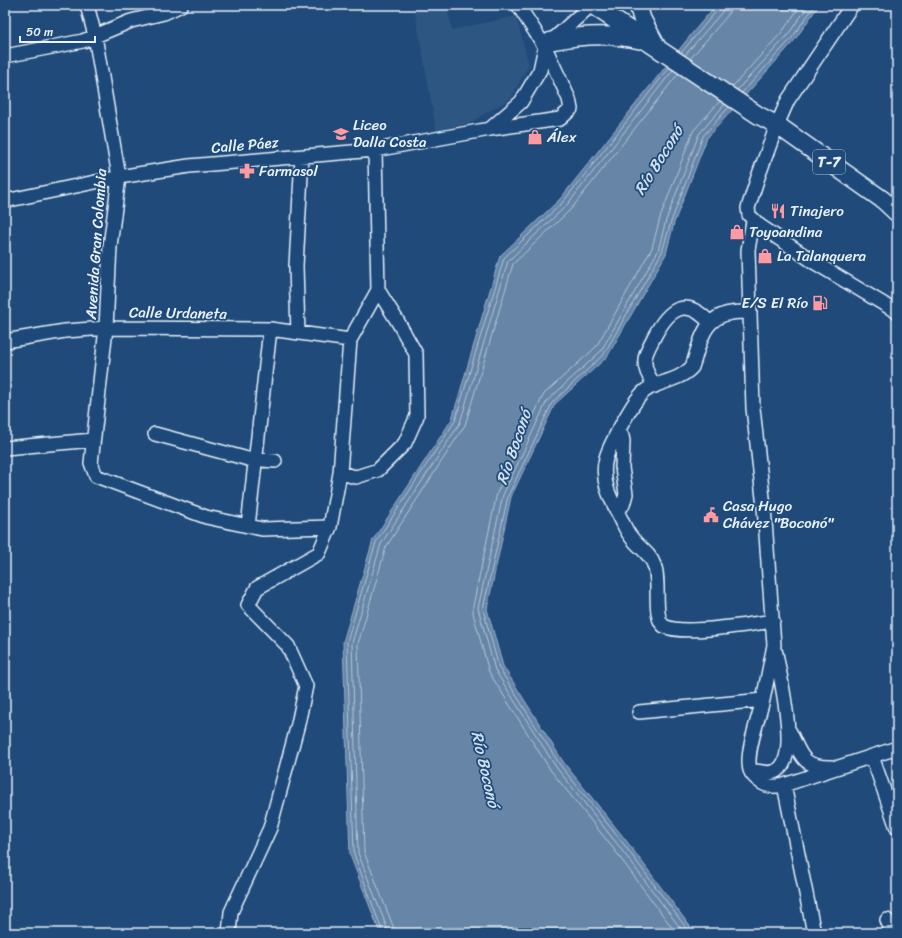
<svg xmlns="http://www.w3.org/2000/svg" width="902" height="938" font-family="Sriracha,sans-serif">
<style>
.built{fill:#2e5683}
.water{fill:#6685a7;stroke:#9ab0c7}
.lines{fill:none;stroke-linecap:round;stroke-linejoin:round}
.shore{stroke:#b4c6d8;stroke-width:1}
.minor-casing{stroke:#e8f1f8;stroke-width:16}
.major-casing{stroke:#e8f1f8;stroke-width:20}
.minor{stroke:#1f4a7a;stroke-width:13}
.major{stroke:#1f4a7a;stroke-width:17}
.labels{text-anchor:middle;stroke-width:3.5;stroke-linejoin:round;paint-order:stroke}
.shield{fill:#1f4a7a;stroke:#acbfd2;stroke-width:1}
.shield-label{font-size:14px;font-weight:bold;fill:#e8f1f8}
.poi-label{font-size:15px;fill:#e8f1f8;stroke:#1f4a7a;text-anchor:start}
.street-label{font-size:15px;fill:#e8f1f8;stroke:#1f4a7a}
.water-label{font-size:16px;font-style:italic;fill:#d4e1ec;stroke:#1f4a7a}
</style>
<rect width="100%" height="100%" fill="#1f4a7a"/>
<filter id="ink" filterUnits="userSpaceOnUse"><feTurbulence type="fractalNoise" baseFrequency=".025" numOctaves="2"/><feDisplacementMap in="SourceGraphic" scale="8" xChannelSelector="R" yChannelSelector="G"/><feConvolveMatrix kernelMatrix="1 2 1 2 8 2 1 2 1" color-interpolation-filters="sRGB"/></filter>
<g filter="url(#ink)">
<path class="built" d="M414,5H447L452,30L516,16L529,65L511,98L468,124L436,130Z"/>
<path class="water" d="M716,5H819L794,41L707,138L674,223L666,254L607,357L555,404L511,497L487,609L503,666L564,763L625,839L695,933H380L350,855L343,642L373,540L452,419L500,256L560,199L694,31Z"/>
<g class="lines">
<path class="shore" d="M681,53L718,9L719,5
M685,55L722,12L724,5
M690,59L727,16L730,10V5
M732,87L782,32L801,5
M737,90L787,36L809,5
M742,93L791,39L815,5
M383,933L354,854L347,642L376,542L455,421L504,258L563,202L669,68
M388,933L387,928L358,853L352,643L381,544L460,423L508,261L567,205L673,70
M394,933L393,926L364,852L358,644L386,547L465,425L513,264L571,209L678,74
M676,933L613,848L551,771L489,672L473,613V606L497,493L542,398L545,393L596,347L652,248L660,218L693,131L720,101
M684,933L618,845L556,767L495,670L478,608L503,495L547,401L601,351L658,251L666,220L699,134L725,104
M690,933L622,842L560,765L499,668L483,609L508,496L552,403L604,354L662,252L671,222L703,136L729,107"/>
<g class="minor-casing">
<path id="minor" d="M87,5L95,36L119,177L110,246L106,328L91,463L96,476L206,517L262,529L330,527
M852,5L788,100L777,125L758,177L748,208L749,215L760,226L817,264L897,312
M5,56L83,41L131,21L164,13L181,5
M490,129L560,119L571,109L569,99L545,47L518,5
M5,201L119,177L189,166L375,150L490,129L521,102L540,70L545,47L591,5
M753,221L748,250L753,408L764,507L774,645L763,700
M750,312C744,312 737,312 731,313C702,317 700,345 692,367C681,379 665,381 651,387C647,389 642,393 639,397C631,406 609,446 606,458C600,480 611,500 621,519C624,525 626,531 631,537C638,547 650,553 654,565C661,580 652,618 664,626C681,636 752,624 773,621
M298,333L296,266L302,157
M5,341L65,331L106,328L270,329L350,340
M655,386C650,379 644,369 645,360C645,352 651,344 654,337C668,310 685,295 710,323
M155,434L248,459L275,461
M5,448L93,440
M340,473L356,477L378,470L405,443L417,416L416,354L398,322L378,290
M616,510L623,505L626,494L622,468L623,441L622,436L618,432
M248,526L270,329
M639,712L763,700C759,717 745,754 750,770C752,775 754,777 758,780C766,787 774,787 784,785L897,748
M790,732C801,755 802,768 832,767
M872,756L897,828
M750,770C759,771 771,776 779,769C799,753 780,677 776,653
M784,785L814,933
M887,920L892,933
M229,933L231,912L270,828L298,724L306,686L288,646L248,605L257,588L319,553L330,527L340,473L350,340L378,290L375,150"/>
</g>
<g class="major-casing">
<path id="major" d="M592,5L758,115L777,125L883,200L897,213
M638,5L642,19L657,47
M551,41C581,35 610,33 640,40"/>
</g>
<use href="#minor" class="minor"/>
<use href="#major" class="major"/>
</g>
</g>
<defs>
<g id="school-bare" transform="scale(1.2)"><path d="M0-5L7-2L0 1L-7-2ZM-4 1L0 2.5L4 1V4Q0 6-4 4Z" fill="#ff9aa2" stroke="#1f4a7a" stroke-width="2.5" paint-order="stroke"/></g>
<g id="shop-bare" transform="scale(1.2)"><path d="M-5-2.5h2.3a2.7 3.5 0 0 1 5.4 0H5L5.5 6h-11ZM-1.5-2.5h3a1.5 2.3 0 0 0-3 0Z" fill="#ff9aa2" stroke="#1f4a7a" stroke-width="2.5" paint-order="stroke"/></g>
<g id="pharmacy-bare" transform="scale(1.2)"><path d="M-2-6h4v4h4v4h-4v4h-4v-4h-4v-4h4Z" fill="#ff9aa2" stroke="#1f4a7a" stroke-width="2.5" paint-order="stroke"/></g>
<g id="restaurant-bare" transform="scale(1.2)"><path d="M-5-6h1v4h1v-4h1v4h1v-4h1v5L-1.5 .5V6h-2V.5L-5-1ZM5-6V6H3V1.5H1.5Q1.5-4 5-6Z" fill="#ff9aa2" stroke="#1f4a7a" stroke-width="2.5" paint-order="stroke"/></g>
<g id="fuel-bare" transform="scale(1.2)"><path d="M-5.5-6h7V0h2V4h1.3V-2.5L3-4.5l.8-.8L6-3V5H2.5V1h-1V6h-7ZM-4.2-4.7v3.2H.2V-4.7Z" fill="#ff9aa2" stroke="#1f4a7a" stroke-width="2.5" paint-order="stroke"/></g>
<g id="civic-bare" transform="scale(1.2)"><path d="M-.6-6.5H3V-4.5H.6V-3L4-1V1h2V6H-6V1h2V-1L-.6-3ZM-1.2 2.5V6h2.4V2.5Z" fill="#ff9aa2" stroke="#1f4a7a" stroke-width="2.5" paint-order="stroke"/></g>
</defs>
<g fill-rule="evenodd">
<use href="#school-bare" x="341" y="134"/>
<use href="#shop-bare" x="535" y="137"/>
<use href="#pharmacy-bare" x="247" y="171"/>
<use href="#restaurant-bare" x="778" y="211"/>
<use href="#shop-bare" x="737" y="232"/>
<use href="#shop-bare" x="765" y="256"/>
<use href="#fuel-bare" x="820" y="303"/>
<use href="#civic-bare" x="711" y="515"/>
</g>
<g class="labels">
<rect class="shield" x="813" y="150" width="32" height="24" rx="3"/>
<g class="shield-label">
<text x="829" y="167">T-7</text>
</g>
<g class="poi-label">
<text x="353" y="130">Liceo<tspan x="353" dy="17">Dalla Costa</tspan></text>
<text x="547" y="142">Álex</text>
<text x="259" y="176">Farmasol</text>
<text x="790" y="216">Tinajero</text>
<text x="749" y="237">Toyoandina</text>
<text x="777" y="261">La Talanquera</text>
<text x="808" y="308" text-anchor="end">E/S El Río</text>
<text x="723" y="511">Casa Hugo<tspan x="723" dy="17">Chávez "Boconó"</tspan></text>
</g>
<g class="street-label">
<text transform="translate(245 145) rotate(-5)" y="5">Calle Páez</text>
<text transform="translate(96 244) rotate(-86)" y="5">Avenida Gran Colombia</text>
<text transform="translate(178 313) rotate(1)" y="5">Calle Urdaneta</text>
</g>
<g class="water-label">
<text transform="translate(658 160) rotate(-58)" y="6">Río Boconó</text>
<text transform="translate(513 447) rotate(-71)" y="6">Río Boconó</text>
<text transform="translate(486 769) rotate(77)" y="6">Río Boconó</text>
</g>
</g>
<rect width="902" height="938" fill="none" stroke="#1f4a7a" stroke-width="20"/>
<rect x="10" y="10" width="882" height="918" fill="none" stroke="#e8f1f8" stroke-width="1.5" filter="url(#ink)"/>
<path d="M20 36v6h75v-6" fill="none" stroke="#e8f1f8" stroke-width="2"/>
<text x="26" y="36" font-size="12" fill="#e8f1f8" stroke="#1f4a7a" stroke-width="3" paint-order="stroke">50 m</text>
</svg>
